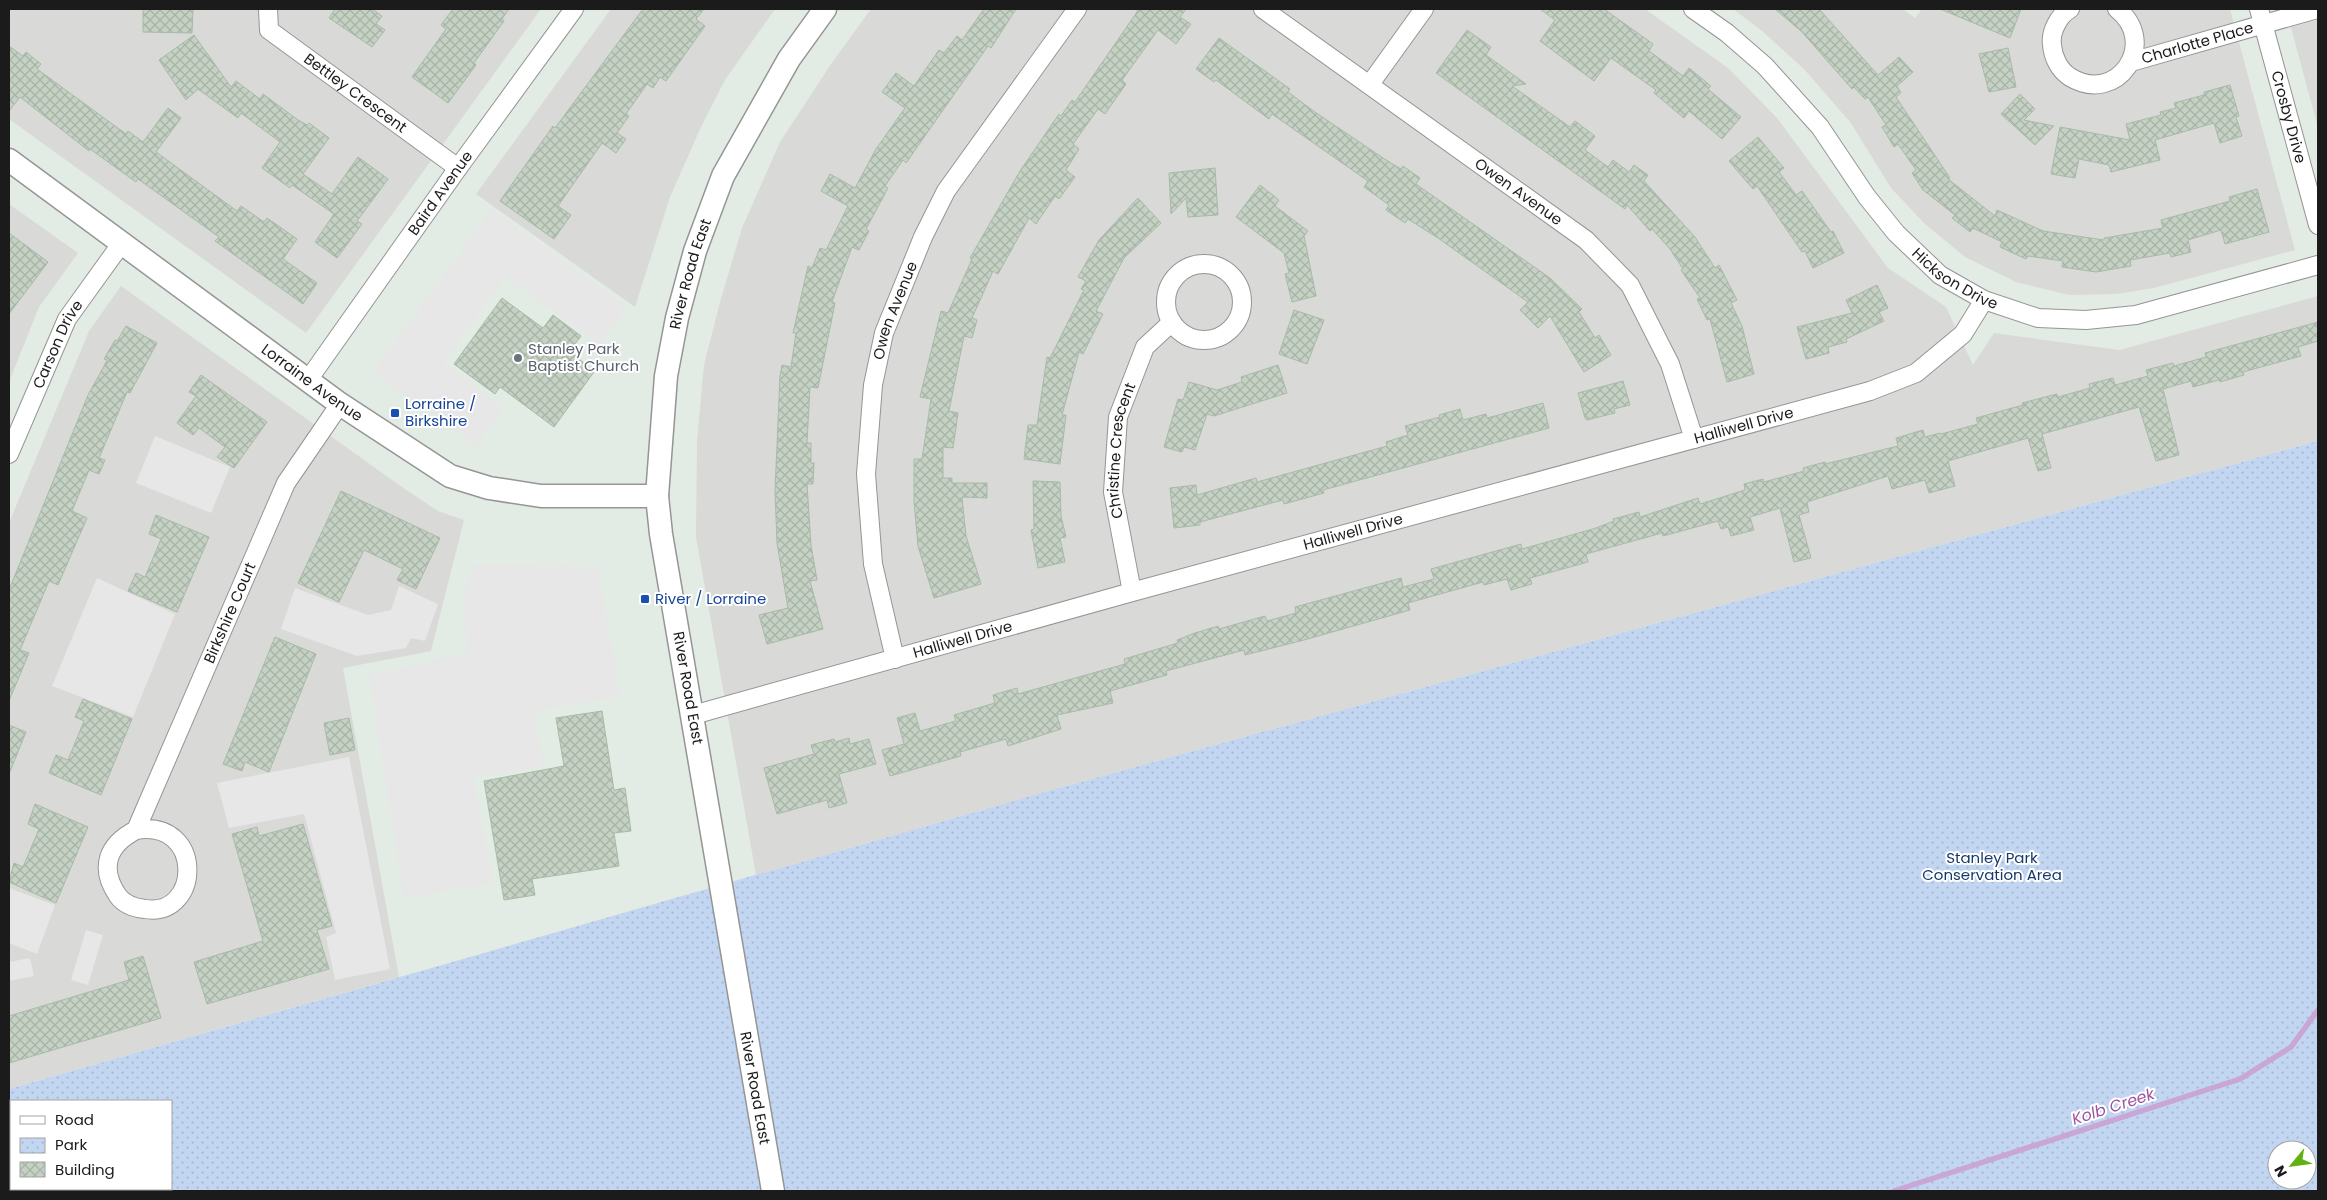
<svg xmlns="http://www.w3.org/2000/svg" width="2327" height="1200" font-family="Poppins,sans-serif">
<style>
.residential{fill:#d9d9d8}
.park{fill:url(#park-dots);fill-rule:evenodd}
.parking{fill:#e7e7e7}
.lines{fill:none;stroke-linecap:round;stroke-linejoin:round}
.stream{stroke:#c9a6d5;stroke-width:5.5}
.building{fill:url(#building-cross-hatch);stroke:#a7bba6}
.minor-casing{stroke:#959595;stroke-width:20}
.tertiary-casing{stroke:#959595;stroke-width:25}
.minor{stroke:#fff;stroke-width:18}
.tertiary{stroke:#fff;stroke-width:22}
.worship-dot{fill:#6b7280;stroke:#fff;stroke-width:2}
.transit-dot{fill:#1a4fb4;stroke:#fff;stroke-width:2}
.labels{text-anchor:middle;stroke-width:4;stroke-linejoin:round;paint-order:stroke}
.street-label{font-size:15px;fill:#1b1b1b;stroke:#fff}
.worship-label{font-size:15px;fill:#5b616d;stroke:#fff;text-anchor:start}
.transit-label{font-size:15px;fill:#164399;stroke:#fff;text-anchor:start}
.park-label{font-size:15px;fill:#17396c;stroke:#fff}
.water-label{font-size:16px;font-style:italic;fill:#9f539e;stroke:#fff}
</style>
<defs>
<pattern id="park-dots" width="8" height="8" patternUnits="userSpaceOnUse" patternTransform="scale(1.25)"><rect width="8" height="8" fill="#c2d6f2"/><path d="M2 2h.1M6 6h.1" fill="none" stroke="#a6b7cf" stroke-width="1.8" stroke-linecap="round"/></pattern>
<pattern id="building-cross-hatch" width="8" height="8" patternUnits="userSpaceOnUse" patternTransform="scale(1.25)"><rect width="8" height="8" fill="#c4d1c3"/><path d="M0 0l8 8M0 8l8-8" fill="none" stroke="#a8b3a7"/></pattern>
</defs>
<rect width="100%" height="100%" fill="#e2ece4"/>
<path class="residential" d="M9,9H541L306,333L9,119Z
M611,9H775L725,80L701,127L670,197L635,307L476,194Z
M871,9H1645L1728,68L1777,118L1888,268L1946,307L1973,365L1994,333L2119,350L2318,296V441L1052,790L756,875L696,537L697,441L704,365L720,302L742,228L780,142L831,64Z
M1733,9H1903L1915,18L1922,9H2230L2295,250L2154,288L2116,294L2069,295L2016,282L1965,257L1925,224L1891,188L1851,123L1804,69L1761,30Z
M2286,9H2318V128Z
M9,204L78,253L39,307L9,382Z
M121,286L399,485L438,511L464,520L431,651L343,668L399,977L9,1089V523L89,331Z"/>
<path class="park" d="M2318,441V1191H9V1089L1052,790ZM11,1101H171V1189H11ZM2277,1150H2307V1180H2277Z"/>
<path class="parking" d="M492,209L627,307L599,345L506,277L443,363L504,408L476,447L373,372Z
M155,436L230,467L211,513L136,483Z
M473,565L598,566L620,696L534,711L544,766L474,778L493,883L404,898L369,676L468,652L462,600Z
M97,578L175,614L133,717L52,686Z
M399,586L438,604L425,641L411,638L406,648L357,656L281,629L295,588L368,615L391,610Z
M349,757L390,969L335,980L326,937L336,933L304,814L229,828L217,783Z
M9,888L55,905L37,954L9,943Z
M86,930L103,935L88,985L71,980Z
M30,958L34,976L9,981V962Z"/>
<g class="lines">
<path class="stream" d="M1894,1191L2240,1079L2291,1047L2318,1010"/>
</g>
<path class="building" d="M143,9H193L192,33L143,32Z
M335,9H372L382,16L376,24L385,30L372,47L329,18Z
M453,9H509L502,19L504,21L474,63L476,65L448,103L412,77L446,29L441,25Z
M643,9H704L696,19L705,26L666,81L660,77L653,88L647,84L626,114L629,116L617,133L626,139L616,153L602,143L558,206L571,215L554,239L500,201L553,126L555,128Z
M984,9H1016L991,48L988,46L906,163L903,160L885,186L888,188L866,229L869,231L859,250L852,247L832,302L835,303L818,388L810,387L807,443H811V463H814L813,484H807L811,545L817,580L810,581L823,629L767,644L759,615L788,608L777,543L775,491L780,376L782,365L791,367L796,333H793L808,266L812,268L820,248L826,250L848,206L821,191L830,174L855,188L876,149L905,108L882,92L896,73L914,86L939,50L944,53L957,36L962,40Z
M1139,9H1186L1180,17L1191,24L1176,44L1158,30L1122,80L1126,84L1105,114L1098,109L1073,144L1079,149L1066,170L1075,177L1059,199L1055,196L1036,224L1029,218L998,274L993,271L972,318L977,320L972,338L964,336L949,411L958,413L953,448L943,447V478H952V483H987V498L962,497L966,536L981,584L934,598L918,546L914,502V459H922L931,399L920,397L941,311L948,313L972,259L970,258L1020,171L1059,114L1061,116L1072,100L1075,102Z
M1540,9H1604L1653,44L1649,51L1683,76L1689,68L1711,86L1708,89L1741,117L1722,139L1689,111L1684,118L1654,93L1656,90L1611,58L1594,81L1540,41L1555,20Z
M1775,9H1819L1878,75L1899,57L1913,72L1897,86L1901,93L1896,97L1950,178L1948,179L1995,216L1997,210L2043,231L2104,240V238L2163,228L2161,220L2230,201L2229,197L2257,189L2269,232L2225,244L2221,230L2188,240L2191,252L2171,257L2170,253L2130,260L2131,266L2096,272L2062,267L2063,261L2028,256L2026,259L2000,247L2002,242L1973,228L1970,232L1952,218L1955,215L1923,190L1912,173L1916,170L1898,144L1894,147L1882,127L1886,125L1868,97L1865,99L1854,87L1852,89L1802,32Z
M1940,9H2021L2010,38Z
M1467,30L1491,47L1486,55L1526,84L1512,86L1570,127L1575,121L1595,136L1585,150L1608,167L1613,160L1629,172L1634,165L1648,175L1644,181L1695,237L1715,268L1719,265L1737,300L1731,303L1742,326L1754,374L1727,382L1710,319L1707,320L1697,299L1700,298L1681,270L1683,269L1670,249L1652,229L1650,231L1627,205L1625,209L1436,73Z
M194,35L231,87L236,81L260,99L263,94L298,120L307,125L309,123L329,138L303,174L332,194L358,157L388,179L357,221L362,224L337,258L315,242L334,214L292,185L290,188L262,168L280,142L241,113L238,118L198,89L186,100L159,60Z
M1219,38L1290,89L1288,92L1315,112L1383,158L1401,169L1403,166L1420,178L1416,184L1550,278L1582,309L1579,312L1595,338L1599,335L1611,355L1584,372L1550,316L1538,328L1520,310L1528,302L1438,238L1408,219L1405,223L1386,210L1389,205L1364,187L1368,181L1272,114L1269,119L1216,80L1214,82L1196,69Z
M9,46L23,56L26,52L41,64L37,69L126,134L128,131L143,142L168,108L181,118L156,152L237,211L241,206L264,222L267,218L297,239L283,259L317,283L303,304L215,241L219,237L138,179L136,182L90,149L89,151L20,97L9,111Z
M2008,48L2016,87L1989,92L1979,54Z
M2230,85L2239,116L2236,117L2242,136L2220,143L2214,123L2155,140L2160,160L2111,172L2109,165L2079,159L2075,178L2051,174L2060,127L2130,140L2126,124L2161,115L2160,112L2176,108L2174,103L2204,95V92Z
M2020,94L2035,109L2024,120L2054,126L2035,145L2001,114Z
M1758,137L1784,168L1779,172L1796,195L1802,191L1831,232L1833,231L1844,253L1813,268L1805,251L1802,252L1757,186L1753,189L1729,161Z
M1215,168L1218,215L1188,217L1186,198L1171,214L1169,173Z
M1260,185L1279,200L1275,206L1308,231L1304,236L1316,296L1292,302L1285,274L1289,273L1284,253L1236,217Z
M1138,198L1161,223L1124,258L1096,311L1103,314L1083,354L1079,352L1062,415H1066L1060,464L1024,459L1028,425H1037L1047,357L1050,358L1084,290L1081,289L1086,281L1078,277L1099,240Z
M9,233L48,262L9,314Z
M1877,285L1888,308L1879,312L1884,321L1846,339L1847,342L1828,347L1829,353L1806,359L1797,327L1852,313L1846,300Z
M502,298L543,328L553,315L581,336L570,351L594,372L554,427L500,387L495,394L454,364Z
M1294,310L1324,320L1307,364L1279,354Z
M2318,322V341L2298,347L2301,356L2243,372L2244,375L2220,382L2219,380L2193,387L2191,381L2163,389L2179,455L2156,461L2139,407L2042,434L2051,468L2038,471L2028,438L1948,461L1955,486L1929,493L1925,480L1892,489L1888,476L1807,502L1809,512L1799,515L1811,558L1794,562L1780,508L1750,517L1754,530L1731,536L1728,527L1721,529L1718,521L1663,536L1662,533L1586,554L1588,562L1530,578L1532,584L1511,590L1507,579L1484,585L1483,582L1408,603L1410,610L1304,640L1245,655L1244,650L1166,671L1167,675L1110,691L1113,703L1057,715L1061,729L1008,746L1006,739L960,752L961,756L890,776L882,750L904,744L897,718L915,713L920,731L956,721L954,715L995,703L993,695L1017,688L1018,694L1125,664L1124,659L1178,643L1177,640L1195,633L1218,626L1219,629L1265,616L1267,621L1296,613L1295,607L1401,578L1403,587L1434,579L1431,569L1521,544L1522,549L1596,528L1614,521L1613,519L1639,512L1640,517L1698,498L1700,504L1745,490L1744,484L1763,479L1764,482L1804,471L1803,468L1825,462V464L1898,446L1896,438L1923,430L1925,437L1940,433L1941,434L1978,424L1976,418L2023,405L2022,403L2057,394L2058,397L2090,388L2089,384L2113,378L2115,385L2148,376L2146,370L2173,363L2174,366L2206,357L2205,353Z
M126,326L157,343L130,393L127,392L99,458L105,460L99,474L89,470L72,511L87,518L58,585L49,581L20,650L29,653L9,701V590L88,395L103,368L107,360L104,359L115,340L117,341Z
M1278,365L1287,393L1214,416L1207,414L1195,450L1184,447L1182,452L1164,447L1178,399L1183,400L1189,382L1217,390L1242,382L1241,377Z
M201,375L267,422L234,468L217,457L225,447L199,428L193,435L177,423L196,396L189,392Z
M1623,381L1630,405L1614,409L1615,413L1587,420L1585,418L1578,393Z
M1543,403L1549,428L1323,490L1324,493L1284,504L1283,500L1200,522V525L1174,528L1170,488L1196,485L1197,495L1256,478L1257,482L1387,446L1386,442L1408,435L1405,426L1440,417L1439,415L1460,409L1463,420L1486,414L1487,418Z
M1033,481L1060,482L1061,516L1066,537L1060,538L1065,562L1038,568L1031,530L1034,529Z
M341,491L440,538L416,589L397,580L403,569L364,550L339,602L298,583Z
M156,515L209,537L177,612L128,591L136,573L145,577L161,539L149,534Z
M275,637L316,654L269,772L245,762L242,771L223,764Z
M83,699L132,719L101,795L49,773L56,755L68,760L84,721L75,717Z
M602,711L614,790L625,788L631,831L614,833L619,866L532,879L535,895L504,900L484,781L564,766L556,718Z
M349,718L355,750L330,755L324,723Z
M9,725L26,732L9,774Z
M849,738L850,744L869,739L876,764L839,774L847,803L829,808L827,800L777,814L764,768L814,754L811,745L834,739L835,742Z
M35,804L88,827L56,903L9,882L14,863L23,867L39,829L28,824Z
M303,824L332,926L317,930L329,969L207,1004L194,962L263,941L232,834L257,827L259,836Z
M143,956L161,1018L9,1063V1016L129,980L124,962Z"/>
<g class="lines">
<g class="minor-casing">
<g id="minor">
<path id="s1" d="M268,9L269,30L458,168"/>
<path id="s2" d="M1263,9L1586,240L1630,285L1670,364L1694,439"/>
<path id="s3" d="M1693,9L1727,33L1765,66L1820,127L1867,197L1896,233L1940,275L1984,300L2038,318L2086,320L2136,315L2318,265"/>
<path d="M2070,9C2059,15 2050,32 2052,45C2053,57 2059,70 2070,77C2117,106 2160,43 2117,9"/>
<path id="s4" d="M2259,9L2318,225"/>
<path id="s5" d="M2131,62L2317,9"/>
<path d="M1370,84L1424,9"/>
<circle cx="1204" cy="302" r="38"/>
<path id="s6" d="M308,380L458,168L574,9"/>
<path id="s7" d="M9,454L67,319L121,244"/>
<path id="s8" d="M1132,592L1113,492L1118,417L1145,347L1172,322"/>
<path id="s9" d="M895,659L873,564L866,474L873,385L884,333L923,237L946,191L1077,9"/>
<path id="s10" d="M693,715L1132,592L1870,391L1916,373L1963,334L1984,300"/>
<path id="s11" d="M136,830C205,819 201,918 145,909C135,908 124,904 118,896C99,868 107,845 136,830L286,483L340,404"/>
</g>
</g>
<g class="tertiary-casing">
<g id="tertiary">
<path id="s12" d="M9,160L340,404L450,476L489,488L541,496H657"/>
<path id="s13" d="M773,1191L661,534L657,496L666,376L677,318L695,251L723,176L789,59L825,9"/>
</g>
</g>
<use href="#minor" class="minor"/>
<use href="#tertiary" class="tertiary"/>
</g>
<circle class="worship-dot" cx="518" cy="358" r="5"/>
<g class="transit-dot">
<rect x="390" y="408" width="10" height="10" rx="2.5"/>
<rect x="640" y="594" width="10" height="10" rx="2.5"/>
</g>
<g class="labels">
<g class="street-label">
<text dy="5" stroke="none"><textPath href="#s5" startOffset="69">Charlotte Place</textPath></text>
<text dy="5" stroke="none"><textPath href="#s1" startOffset="128">Bettley Crescent</textPath></text>
<text dy="5" stroke="none"><textPath href="#s4" startOffset="112">Crosby Drive</textPath></text>
<text dy="5" stroke="none"><textPath href="#s2" startOffset="314">Owen Avenue</textPath></text>
<text dy="5" stroke="none"><textPath href="#s6" startOffset="229">Baird Avenue</textPath></text>
<text dy="5" stroke="none"><textPath href="#s13" startOffset="930">River Road East</textPath></text>
<text dy="5" stroke="none"><textPath href="#s3" startOffset="380">Hickson Drive</textPath></text>
<text dy="5" stroke="none"><textPath href="#s9" startOffset="355">Owen Avenue</textPath></text>
<text dy="5" stroke="none"><textPath href="#s7" startOffset="120">Carson Drive</textPath></text>
<text dy="5" stroke="none"><textPath href="#s12" startOffset="376">Lorraine Avenue</textPath></text>
<text dy="5" stroke="none"><textPath href="#s10" startOffset="1090">Halliwell Drive</textPath></text>
<text dy="5" stroke="none"><textPath href="#s8" startOffset="144">Christine Crescent</textPath></text>
<text dy="5" stroke="none"><textPath href="#s10" startOffset="685">Halliwell Drive</textPath></text>
<text dy="5" stroke="none"><textPath href="#s11" startOffset="489">Birkshire Court</textPath></text>
<text dy="5" stroke="none"><textPath href="#s10" startOffset="280">Halliwell Drive</textPath></text>
<text transform="translate(688 688) rotate(80)" y="5">River Road East</text>
<text transform="translate(755 1088) rotate(80)" y="5">River Road East</text>
</g>
<g class="worship-label">
<text x="528" y="354">Stanley Park<tspan x="528" dy="17">Baptist Church</tspan></text>
</g>
<g class="transit-label">
<text x="405" y="409">Lorraine /<tspan x="405" dy="17">Birkshire</tspan></text>
<text x="655" y="604">River / Lorraine</text>
</g>
<g class="park-label">
<text x="1992" y="863">Stanley Park<tspan x="1992" dy="17">Conservation Area</tspan></text>
</g>
<g class="water-label">
<text transform="translate(2113 1106) rotate(-18)" y="6">Kolb Creek</text>
</g>
</g>
<rect width="2327" height="1200" fill="none" stroke="#1b1b1b" stroke-width="20"/>
<rect x="10" y="1100" width="162" height="90" fill="#ffffff" stroke="#a4a4a4"/>
<rect x="20" y="1116" width="25" height="8" fill="#ffffff" stroke="#a4a4a4"/>
<text x="55" y="1125" font-size="15" fill="#1b1b1b">Road</text>
<rect x="20" y="1138" width="25" height="15" fill="url(#park-dots)" stroke="#a4a4a4"/>
<text x="55" y="1150" font-size="15" fill="#1b1b1b">Park</text>
<rect x="20" y="1162" width="25" height="15" fill="url(#building-cross-hatch)" stroke="#a4a4a4"/>
<text x="55" y="1175" font-size="15" fill="#1b1b1b">Building</text>
<g transform="translate(2292 1165) rotate(241)"><circle r="24" fill="#ffffff" stroke="#a4a4a4"/>
<path d="M0-4L9 19L0 12L-9 19Z" fill="#61b115"/>
<text y="-8" font-size="14" font-weight="bold" text-anchor="middle" fill="#1b1b1b">N</text>
</g>
</svg>
